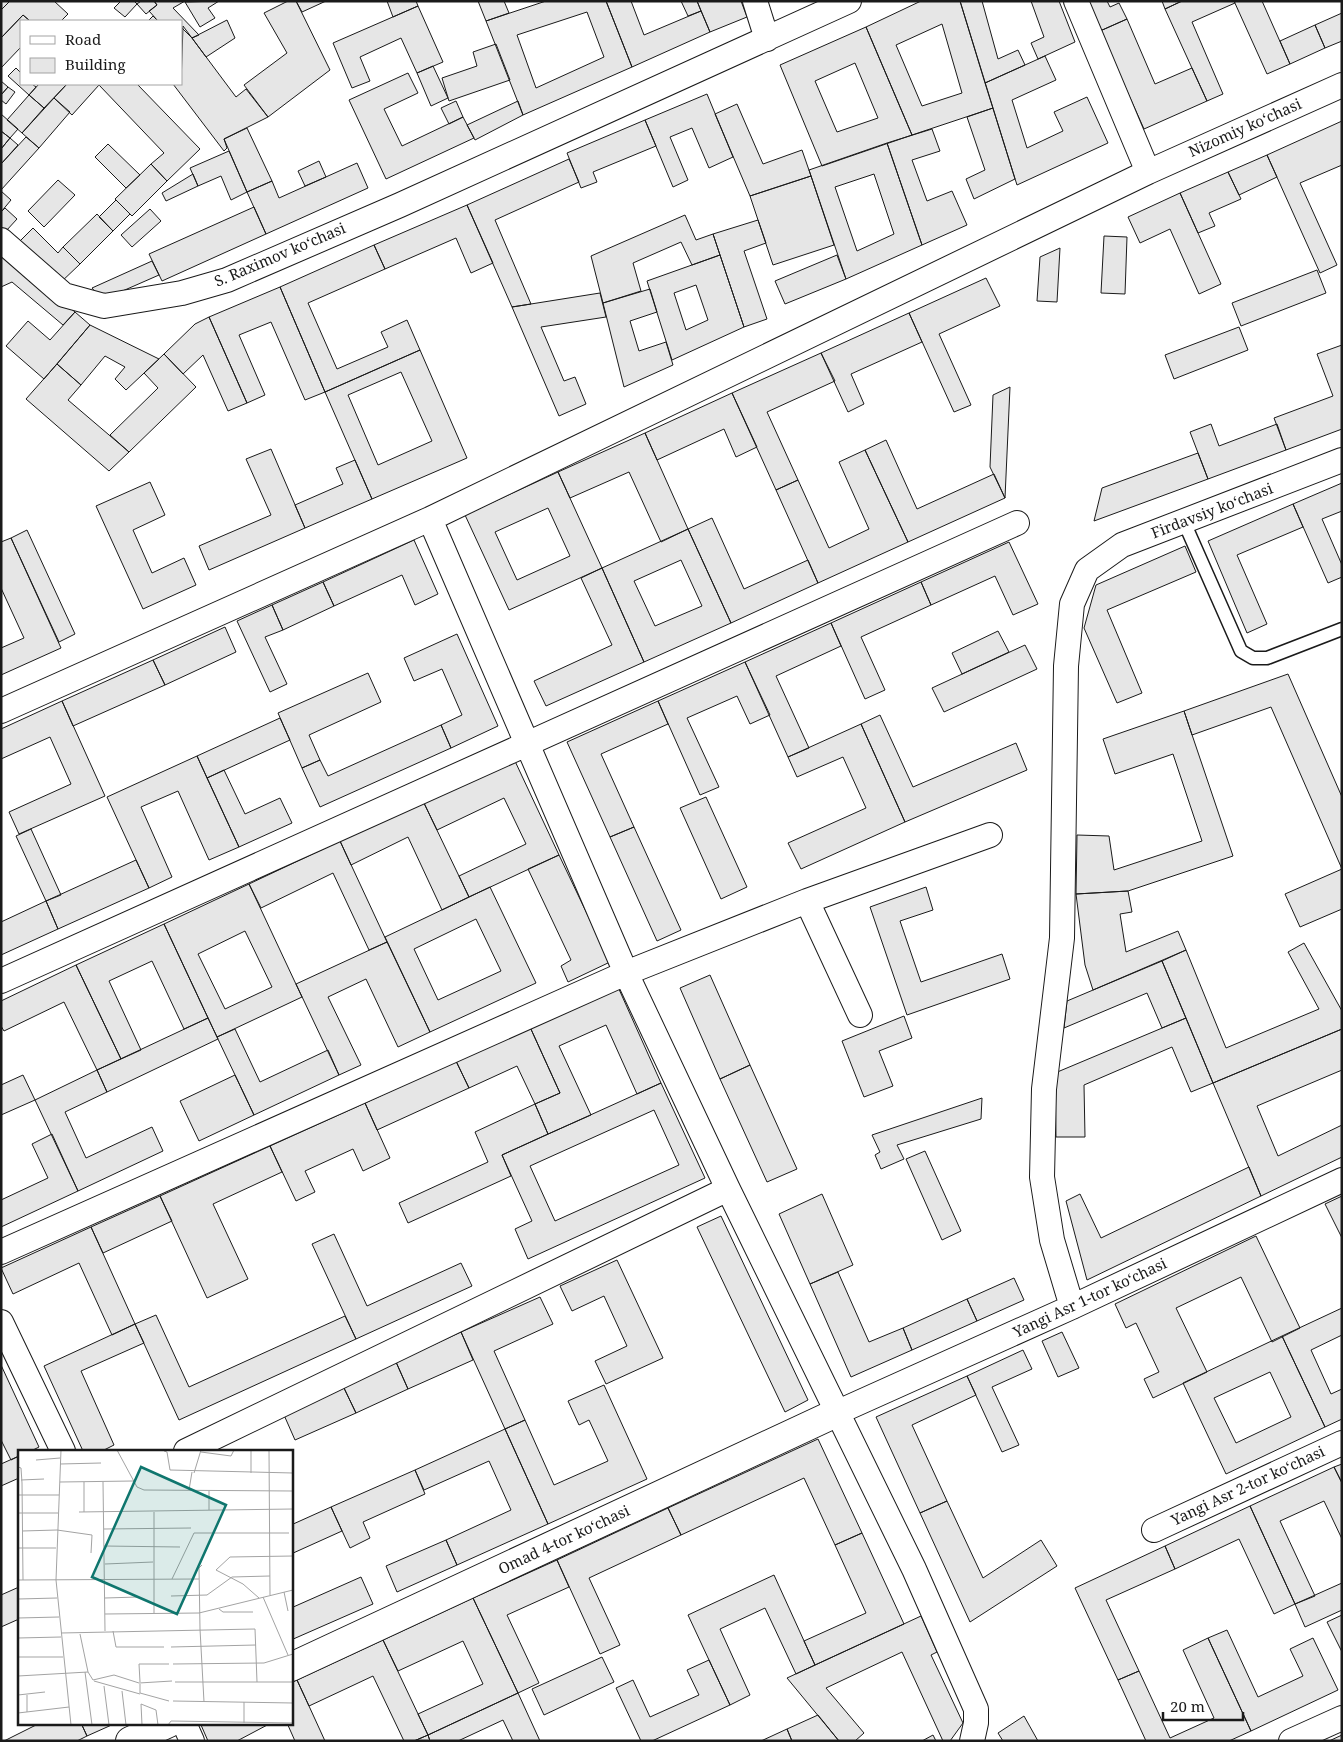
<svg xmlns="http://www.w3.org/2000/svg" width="1343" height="1742" font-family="'Noto Serif',serif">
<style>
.building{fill:#e6e6e6;stroke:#1a1a1a;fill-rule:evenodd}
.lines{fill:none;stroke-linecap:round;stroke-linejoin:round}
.lane-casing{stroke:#1a1a1a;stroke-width:15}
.street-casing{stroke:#1a1a1a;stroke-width:26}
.secondary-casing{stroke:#1a1a1a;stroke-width:30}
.lane{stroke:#fff;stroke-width:12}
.street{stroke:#fff;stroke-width:24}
.secondary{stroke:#fff;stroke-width:28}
.labels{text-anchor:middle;stroke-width:4;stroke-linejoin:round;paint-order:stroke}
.street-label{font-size:15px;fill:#1a1a1a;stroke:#fff}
.inset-road{fill:none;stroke:#a3a3a3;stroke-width:1}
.view{fill:#0f766e;fill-opacity:0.15;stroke:#0f766e;stroke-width:2.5}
.inset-edge{fill:none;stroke:#1a1a1a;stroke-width:2.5}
</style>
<rect width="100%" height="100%" fill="#fff"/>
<path class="building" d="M1,1H10L1,10Z
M10,1H54L68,14L61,21H30L23,15L1,38V10Z
M121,1H134L137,4L125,17L114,8Z
M141,1H154L157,5L146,14L137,4Z
M154,1H185L173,8L199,35L192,38L181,27V21H158L149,11L157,5Z
M219,1L208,8L215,18L200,27L185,2Z
M288,1H296L330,70L268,117L244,85L287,53L264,13Z
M296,1H326L302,12Z
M387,1H416L418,6L393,17Z
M478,1H504L509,13L486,21Z
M546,1H606L632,67L523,115L486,21ZM587,12L604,57L536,88L517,35Z
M606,1H631L644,35L701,11L710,32L632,67Z
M681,1H697L701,11L688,16Z
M697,1H741L747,17L710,32Z
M921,1H960L993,108L912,135L866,27ZM942,24L962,93L922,106L896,45Z
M960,1H982L998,59L1018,50L1025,65L985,83Z
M1031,1H1059L1075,42L1038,59L1031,43L1044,37Z
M1087,1H1107L1110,7L1119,3L1127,19L1100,31Z
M1162,1H1182L1165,9Z
M1182,1H1234L1235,3L1192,22L1223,94L1207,101L1165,9Z
M1234,1H1262L1290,64L1267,74Z
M418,6L443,62L417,73L401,38L360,57L370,81L352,88L333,43Z
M1342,13V41L1325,48L1315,25Z
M23,15L30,21H21V47L1,68V38Z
M153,16L158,21H148Z
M1127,19L1155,84L1192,68L1207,101L1144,129L1100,31Z
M227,20L235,38L206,57L192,38Z
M1315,25L1325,48L1290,64L1280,41Z
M183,26L236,97L246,89L268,117L224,139L227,148L224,151L173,84H181Z
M866,27L912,135L822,166L780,65ZM855,63L878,118L837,132L815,81Z
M496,44L510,80L449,101L442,78L477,66L473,52Z
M1045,56L1056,80L1012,100L1027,148L1063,131L1054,112L1087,97L1108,143L1017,185L985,83Z
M433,66L448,98L431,106L417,73Z
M16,68L21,73V84H32L36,87L29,95L8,76Z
M408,73L418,93L384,109L402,146L463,117L474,138L386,179L349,100Z
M1,81L8,87L1,95Z
M39,84H67L44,108L29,95Z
M67,84H137L200,149L167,181L151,164L164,153L99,85L72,115L54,98Z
M8,87L15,92L6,104L1,100V95Z
M707,94L733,157L709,168L692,128L670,137L688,180L673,187L645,120Z
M29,95L44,108L22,133L7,120Z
M54,98L70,112L39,148L22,133Z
M456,101L463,117L449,124L441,108Z
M518,101L523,115L475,140L467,125Z
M737,104L763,164L802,150L811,176L750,196L715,114Z
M993,108L1015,179L974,199L966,179L985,170L967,117Z
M1,114L18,129L10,138L1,131Z
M645,120L656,146L593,172L597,182L581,188L567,153Z
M1342,121V165L1300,183L1337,265L1320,273L1267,155Z
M247,128L272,181L247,192L224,139Z
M932,129L940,151L912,160L927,201L952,191L967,225L922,245L887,143Z
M1,131L10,138L1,149Z
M26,137L39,148L1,190V164Z
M10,138L18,145L1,164V149Z
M887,143L922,245L846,279L809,170ZM874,174L894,234L857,251L835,187Z
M108,144L140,175L126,188L95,157Z
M229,151L247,192L231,200L221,176L198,186L190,168Z
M1267,155L1277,177L1239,195L1228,172Z
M569,159L579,182L495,220L531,304L512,307L467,205Z
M319,161L326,177L305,186L298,171Z
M357,163L368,188L266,234L247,192L272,181L279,198Z
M151,164L167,181L132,216L115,199Z
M1228,172L1241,199L1209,213L1215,226L1198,233L1180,193Z
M193,174L198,186L166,201L162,193Z
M811,176L834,245L773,265L750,196Z
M58,180L75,195L44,227L28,211Z
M1,191L11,200L1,212Z
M1180,193L1221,284L1199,294L1170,229L1140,243L1128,217Z
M116,200L130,214L113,231L99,217Z
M467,205L493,263L471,273L456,238L385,269L374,245Z
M254,207L266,234L162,281L149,254Z
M5,208L17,219L6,231L1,227V212Z
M150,209L161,221L132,247L121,235Z
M97,214L113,231L80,264L63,247Z
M685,215L696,240L713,234L720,255L692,265L681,242L633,263L641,291L603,303L591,256Z
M758,220L766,243L744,251L767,319L744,327L713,234Z
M33,228L58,253L63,247L80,264L59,284L18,243Z
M1104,236L1127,237L1125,294L1101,293Z
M374,245L385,269L308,303L337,369L388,347L381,332L407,320L420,350L325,392L280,287Z
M1060,248L1057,302L1037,301L1040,257Z
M1,249L75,312L63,325L12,282L1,287Z
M720,255L744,327L672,360L647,281ZM696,285L708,320L686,330L674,293Z
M837,255L846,279L785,304L775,281Z
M152,261L159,275L102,300L92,288Z
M1317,270L1326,293L1241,326L1232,303Z
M986,278L1000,306L939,334L971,405L954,412L909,313Z
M280,287L325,392L305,400L271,322L239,335L265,395L247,403L209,317Z
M650,289L657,312L630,321L639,351L666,342L673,365L624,387L603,303Z
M600,293L606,317L541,327L564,381L575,377L586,404L559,416L512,307Z
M75,312L90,325L44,379L6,346L28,321L50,340Z
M909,313L922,342L851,374L864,404L848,412L821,353Z
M209,317L247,403L228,411L203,355L183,374L164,354L195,324Z
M90,325L159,359L126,390L115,379L125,367L105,356L81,385L57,364Z
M1239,327L1248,350L1174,379L1165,355Z
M1342,345V429L1286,450L1274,418L1333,396L1317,354Z
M420,350L467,458L372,499L325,392ZM401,372L432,441L378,465L348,395Z
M821,353L835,381L767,412L798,480L776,490L732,393Z
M164,354L196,387L129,452L110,435L158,388L144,373Z
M57,364L81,385L68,400L129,452L109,471L26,399Z
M1010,387L1005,498L990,467L993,395Z
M732,393L757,447L736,457L724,429L657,460L645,433Z
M1211,424L1219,446L1277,424L1286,450L1208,479L1190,432Z
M645,433L688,529L661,542L629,472L570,498L558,472Z
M886,440L917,509L994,474L1005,498L908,542L865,450Z
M271,449L305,528L209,570L199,546L271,515L246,459Z
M865,450L908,542L818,583L776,490L798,480L829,548L869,529L839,462Z
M1198,453L1208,479L1094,521L1102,488Z
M355,460L372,499L305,528L295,505L343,484L336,468Z
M558,472L602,568L509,610L465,515ZM548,508L570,556L517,580L495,532Z
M150,482L165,515L133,530L152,573L184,558L196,585L143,609L96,506Z
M1342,483V511L1322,519L1342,565V577L1328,583L1293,504Z
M1293,504L1303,527L1237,555L1267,624L1247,633L1208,541Z
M712,518L744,589L808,560L818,583L731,623L688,529Z
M688,529L731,623L644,662L602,568ZM681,560L702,606L655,626L634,581Z
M27,530L75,634L59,642L11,538Z
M11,538L61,648L1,675V648L24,638L1,588V542Z
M414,540L438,594L415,605L402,575L334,606L323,582Z
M1009,542L1038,604L1013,615L995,576L931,605L921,582Z
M1185,546L1196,572L1107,610L1142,693L1117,703L1084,628L1096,585Z
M602,568L644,662L546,706L534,681L612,645L581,578Z
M323,582L334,606L283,630L272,605Z
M921,582L931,605L861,637L885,690L865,699L831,623Z
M272,605L283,630L265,637L287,684L270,692L237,621Z
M831,623L841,646L776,676L809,748L788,757L745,662Z
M225,627L236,652L165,685L153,660Z
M998,631L1009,652L962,674L952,653Z
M457,634L498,726L451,748L441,725L462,715L442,669L414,681L404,658Z
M1025,645L1037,669L944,712L932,688Z
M153,660L165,685L73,726L62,701Z
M745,662L770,715L750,724L737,696L687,718L719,787L700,795L658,701Z
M368,673L381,702L309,735L320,760L302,768L278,713Z
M1288,674L1342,797V869L1271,707L1192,735L1184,711Z
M62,701L105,796L19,834L9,812L71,784L50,737L1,759V729Z
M658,701L668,724L601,754L634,827L610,837L567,742Z
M1184,711L1233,856L1128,891L1076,894L1077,835L1109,836L1114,870L1202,841L1173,754L1115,774L1103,739Z
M880,715L913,787L1016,743L1027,770L905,822L861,724Z
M280,718L290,740L207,778L197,756Z
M861,724L905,822L801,869L788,843L866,808L843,757L797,777L788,757Z
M441,725L451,748L320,807L302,768L320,760L328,776Z
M197,756L239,847L209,860L178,791L141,807L172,877L149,888L107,797Z
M514,759L559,855L469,897L459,876L526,844L504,798L437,830L423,801Z
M224,770L245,814L280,798L292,823L239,847L207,778Z
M706,797L747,887L721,899L680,808Z
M423,801L469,897L442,910L408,837L351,865L340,841Z
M634,827L681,930L657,941L610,837Z
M31,829L61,895L46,901L16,836Z
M340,841L387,942L369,950L333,873L261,908L249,884Z
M559,855L610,962L568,982L561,966L571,960L528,869Z
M136,860L149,888L58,929L46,901Z
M1342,869V909L1300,927L1285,894Z
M249,884L302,997L217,1037L164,924ZM245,931L272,987L225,1009L198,954Z
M490,887L536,983L430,1032L385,937ZM476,919L501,971L438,1000L414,949Z
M926,887L933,910L900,921L921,982L1002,954L1010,979L907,1015L870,907Z
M1128,891L1132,912L1120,914L1126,952L1178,931L1186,950L1093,990L1085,965L1076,894Z
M46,901L58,929L1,955V922Z
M164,924L208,1018L184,1029L152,961L109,981L141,1050L121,1059L76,965Z
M387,942L430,1032L398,1047L366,979L328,997L361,1065L339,1075L296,984Z
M1304,943L1342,1011V1029L1213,1083L1162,961L1186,950L1226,1048L1319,1009L1288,952Z
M1162,961L1186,1018L1162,1028L1147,993L1064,1028L1067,1001Z
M76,965L121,1059L97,1070L64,1002L4,1031L1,1026V1001Z
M710,975L750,1065L720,1079L680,988Z
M618,987L661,1083L637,1094L606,1025L559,1046L591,1115L548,1134L535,1104L560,1093L530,1027Z
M904,1016L912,1038L879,1051L893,1086L864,1097L842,1041Z
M208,1018L218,1039L107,1092L97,1070Z
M1186,1018L1213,1083L1191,1092L1172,1047L1084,1085L1085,1137H1056L1055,1073Z
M530,1027L560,1093L535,1104L517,1066L469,1088L456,1061Z
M235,1029L260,1082L328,1050L339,1075L254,1115L217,1037Z
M1342,1029V1070L1257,1106L1278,1156L1342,1125V1157L1261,1196L1213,1083Z
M456,1061L469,1088L377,1130L365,1103Z
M750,1065L797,1169L767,1182L720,1079Z
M97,1070L107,1092L65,1112L86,1158L152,1127L163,1151L78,1191L35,1100Z
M23,1075L35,1100L1,1115V1085Z
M235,1075L254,1115L199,1141L180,1101Z
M661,1083L705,1178L528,1259L515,1229L532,1221L502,1155ZM654,1110L679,1165L555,1221L530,1166Z
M982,1098L981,1119L897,1145L904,1159L881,1169L875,1155L880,1152L872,1135Z
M365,1103L390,1158L363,1171L353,1149L305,1171L315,1192L296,1201L270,1146Z
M535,1104L548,1134L502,1155L511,1176L408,1223L399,1203L488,1162L475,1132Z
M52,1134L78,1191L1,1227V1200L48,1178L32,1144Z
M270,1146L282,1172L213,1204L248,1279L207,1298L160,1196Z
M925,1151L961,1231L942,1240L906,1159Z
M1249,1167L1261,1196L1087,1280L1066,1201L1080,1194L1101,1238Z
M822,1194L853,1265L810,1284L779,1214Z
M160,1196L172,1221L103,1253L91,1227Z
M1342,1196V1238L1325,1204Z
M721,1216L808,1400L785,1412L697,1227Z
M91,1227L135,1324L112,1335L79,1263L13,1294L1,1268Z
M334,1234L367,1306L461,1263L472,1286L356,1339L312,1244Z
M1256,1236L1300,1328L1272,1342L1241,1277L1176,1308L1207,1372L1153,1398L1144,1379L1159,1372L1136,1323L1126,1328L1115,1304Z
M617,1260L663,1358L606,1384L595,1361L627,1346L604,1296L572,1311L560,1286Z
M838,1272L869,1342L903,1328L912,1350L851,1377L810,1284Z
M1014,1278L1024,1300L977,1321L967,1299Z
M540,1297L553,1324L494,1351L525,1420L505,1429L461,1332Z
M967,1299L977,1321L912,1350L903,1328Z
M1342,1308V1335L1311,1350L1331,1394L1342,1389V1419L1325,1427L1282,1336Z
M156,1315L189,1387L345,1316L356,1339L179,1420L135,1324Z
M135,1324L144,1343L81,1371L114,1445L102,1451H83L44,1366Z
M461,1332L473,1360L408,1389L396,1362Z
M1062,1332L1079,1368L1058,1377L1042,1341Z
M1282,1336L1325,1427L1226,1474L1183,1383ZM1270,1372L1291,1417L1236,1443L1214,1398Z
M1023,1350L1032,1369L992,1387L1019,1445L1002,1452L967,1376Z
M396,1362L408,1389L356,1413L343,1386Z
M1,1365L39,1447L31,1451H19V1456L11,1460L1,1440Z
M967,1376L976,1395L912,1425L947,1501L920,1513L876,1417Z
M604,1385L647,1479L548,1524L505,1429L525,1420L554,1485L608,1461L589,1420L579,1425L568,1401Z
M344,1388L356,1413L295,1440L284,1415Z
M505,1429L548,1524L457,1565L446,1540L511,1510L489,1461L424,1490L415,1470Z
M818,1439L862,1533L835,1545L804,1478L681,1535L668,1508Z
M19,1456V1478L1,1486V1464Z
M1342,1464V1483L1334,1467Z
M1334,1467L1342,1483V1539L1324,1501L1280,1521L1315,1596L1295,1604L1250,1506Z
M415,1470L425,1494L363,1522L370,1538L350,1548L331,1507Z
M947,1501L983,1578L1041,1540L1057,1566L970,1622L920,1513Z
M1250,1506L1295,1604L1274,1614L1239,1539L1175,1569L1165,1546Z
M331,1507L342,1531L291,1554V1525Z
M668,1508L681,1535L589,1578L620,1645L600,1654L557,1560Z
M862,1533L904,1624L815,1665L804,1641L866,1613L835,1545Z
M446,1540L457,1565L397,1592L386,1566Z
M1165,1546L1175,1569L1106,1600L1139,1671L1118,1680L1075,1588Z
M557,1560L569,1587L507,1615L539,1683L518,1693L473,1598Z
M774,1575L815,1665L796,1674L765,1608L720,1629L750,1695L730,1705L688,1615Z
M361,1577L373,1604L291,1640V1608Z
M1342,1583V1610L1305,1627L1295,1604Z
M19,1587V1619L1,1627V1595Z
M473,1598L518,1693L428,1735L418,1714L483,1684L463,1641L398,1671L383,1640Z
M1342,1615V1652L1327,1622Z
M921,1616L937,1652L931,1655L963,1723L950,1741H943L902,1652L826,1688L864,1733L855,1741H839L787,1678Z
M1227,1630L1258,1697L1303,1676L1290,1649L1313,1638L1338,1690L1251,1731L1208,1638Z
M1208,1638L1251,1731L1229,1741H1146L1118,1680L1139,1671L1170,1738L1214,1718L1183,1650Z
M383,1640L428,1735L414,1741H404L373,1676L309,1706L297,1680Z
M602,1657L614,1682L544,1715L532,1689Z
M709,1660L730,1705L652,1741H641L616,1688L633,1680L650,1717L699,1695L687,1670Z
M297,1680L309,1706L325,1741H295L287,1723H291V1683Z
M518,1693L540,1741H513L503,1720L458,1741H430L428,1735Z
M818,1715L839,1741H792L787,1729Z
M1024,1716L1038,1741H1003L998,1733Z
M40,1723H81L87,1736L77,1741H4Z
M81,1723H116L87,1736Z
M204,1723H271L237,1741H208L201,1725Z
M787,1729L792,1741H761Z
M428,1735L430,1741H414Z
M933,1735L936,1741H922Z
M1342,1735V1741H1329Z"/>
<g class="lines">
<g class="lane-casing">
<path id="lane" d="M1184,522L1241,651L1253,658H1267L1342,629"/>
</g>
<g class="street-casing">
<path id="street" d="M755,1L767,39
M1076,1L1148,172
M1,240L64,295L104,306L182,293L227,280L400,205L849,1
M430,519L626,973L728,1189L914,1569L976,1709V1723L972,1741
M1,711L430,519L1148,172L1342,85
M807,901L860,1015
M1,981L1017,523
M1,1252L626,973L807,901L990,835
M1072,1307L1052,1240L1042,1177L1044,1089L1062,938L1066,666L1072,604L1087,570L1122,545L1342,460
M1,1322L63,1451
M836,1413L1072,1307L1342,1180
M186,1451L728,1189
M1154,1530L1342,1443
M184,1723L192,1741
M1291,1741L1342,1718"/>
</g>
<g class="secondary-casing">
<path id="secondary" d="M291,1667L836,1413
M130,1741L169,1723"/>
</g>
<use href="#lane" class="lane"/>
<use href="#street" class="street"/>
<use href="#secondary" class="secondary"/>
</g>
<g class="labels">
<g class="street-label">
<text transform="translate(1245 128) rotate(-24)" y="5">Nizomiy koʻchasi</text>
<text transform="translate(280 255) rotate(-23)" y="5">S. Raximov koʻchasi</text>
<text transform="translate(1212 511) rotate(-21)" y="5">Firdavsiy koʻchasi</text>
<text transform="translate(1090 1298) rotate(-25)" y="5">Yangi Asr 1-tor koʻchasi</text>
<text transform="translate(1248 1486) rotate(-25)" y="5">Yangi Asr 2-tor koʻchasi</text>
<text transform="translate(564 1540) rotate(-25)" y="5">Omad 4-tor koʻchasi</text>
</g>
</g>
<g transform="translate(18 1450)">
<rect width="275" height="275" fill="#fff"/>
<path class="inset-road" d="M43,0L38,130L53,275M99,0L119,37L126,40L275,41M251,0L252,145M146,1L149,2L152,20L275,23M183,2L213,6L216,0M18,10L42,8M42,14L83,13M0,17L3,18L4,33L5,130M176,23L183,0M233,23V0M3,30L26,29M42,32L115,31M85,32L87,181M171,40L174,22M0,45H41M191,60V41M61,62L275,59M66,62V32M136,62V163M0,63H40M86,79L173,78M4,81L39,80L74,85L73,103M86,96L162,97M0,98H38M87,114L135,112M184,115L181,118L182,179L186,252M154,129L176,83H271M0,130L181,129M266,142L270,161M153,146L189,145L214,127L252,126M245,147L270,205M87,148L120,147M241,148L225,134L198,120L212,107L275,106M0,149L39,148M201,159L205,162H235M87,164L181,163L275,140M0,168L41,167M95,181L98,197H146M43,183L237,179L239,232M62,184L70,222M0,188L43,187M153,197L238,195M0,207H45M155,214L246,213L275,204M67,222L74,275M0,226L70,222L75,230L96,225L121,233L154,231M76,231L122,244M122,232L121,214H151M157,232H275M122,234V243L151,251M86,236L91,275M104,241L108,275M0,245L27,242M9,245V262M155,251L275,253M0,263L51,257M226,273V252M124,275L123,254L138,260L140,275M150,275L153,271L275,273"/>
<path class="view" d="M123,17L208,55L159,164L74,127Z"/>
<rect width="275" height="275" class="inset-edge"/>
</g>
<rect width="1343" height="1742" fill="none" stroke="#1a1a1a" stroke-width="5"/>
<rect x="20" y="20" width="162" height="65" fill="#ffffff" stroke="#a3a3a3"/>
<rect x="30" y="36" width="25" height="8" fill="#ffffff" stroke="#a3a3a3"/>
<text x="65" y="45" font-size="15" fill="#1a1a1a">Road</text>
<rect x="30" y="58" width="25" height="15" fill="#e6e6e6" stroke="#a3a3a3"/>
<text x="65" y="70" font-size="15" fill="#1a1a1a">Building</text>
<path d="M1163 1712v8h80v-8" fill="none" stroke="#1a1a1a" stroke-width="2.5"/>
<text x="1170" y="1712" font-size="15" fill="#1a1a1a" stroke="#ffffff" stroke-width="4" paint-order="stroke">20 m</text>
</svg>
